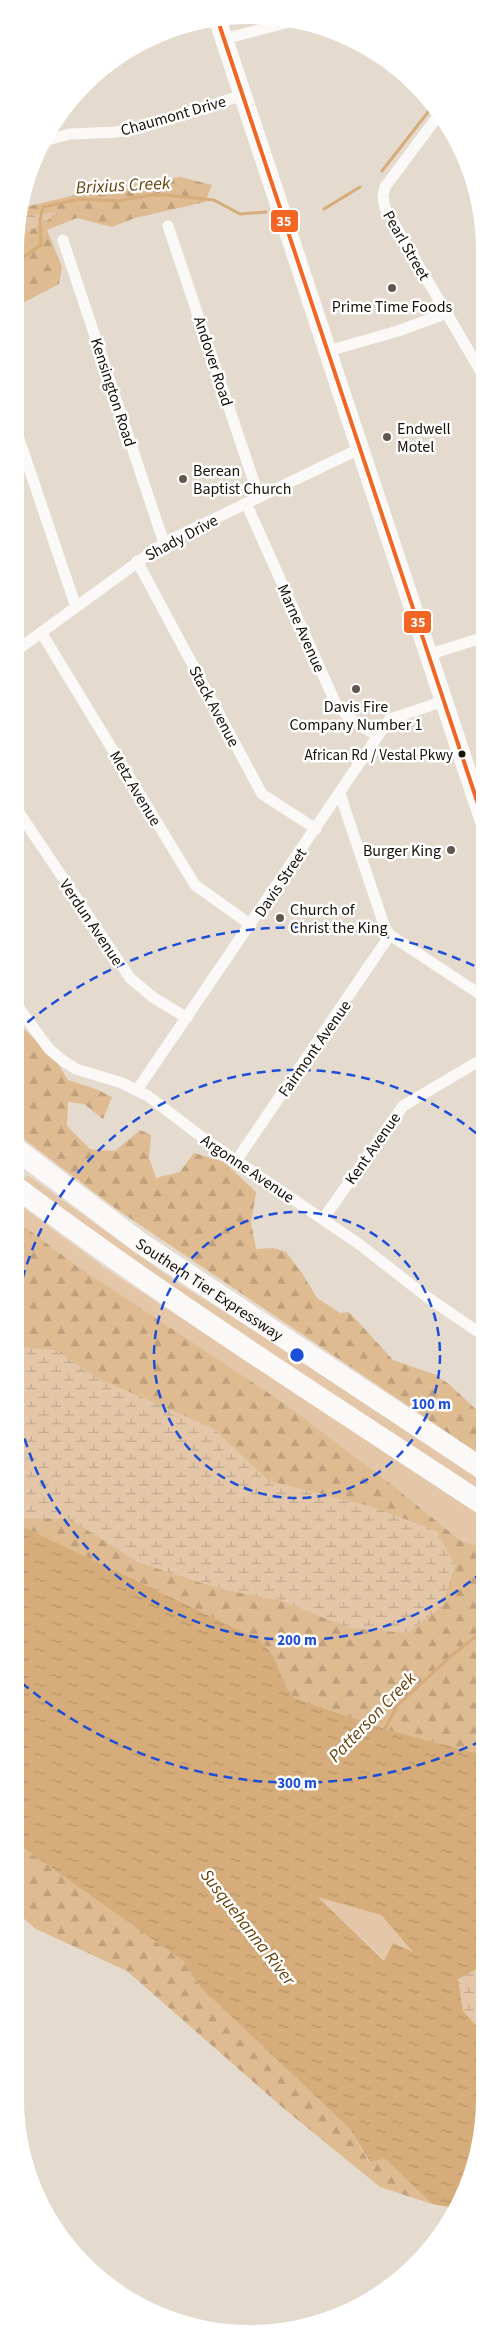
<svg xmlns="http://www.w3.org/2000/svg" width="500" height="2349" font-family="'Source Sans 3',sans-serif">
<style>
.grass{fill:#e3c7a8}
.forest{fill:url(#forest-firs)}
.wetland{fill:url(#wetland-marsh)}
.water{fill:url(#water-ripples);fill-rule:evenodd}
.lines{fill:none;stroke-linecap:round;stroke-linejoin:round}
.stream{stroke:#d5ac7a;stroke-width:3}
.street{stroke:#fbf9f8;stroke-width:11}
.primary{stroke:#fbf9f8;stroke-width:18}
.highway{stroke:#fbf9f8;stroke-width:21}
.bus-1-casing{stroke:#fff;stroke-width:8}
.bus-1{stroke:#f26522;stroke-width:4}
.ring{fill:none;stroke:#1d4ed8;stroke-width:2.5;stroke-dasharray:9 6}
.poi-dot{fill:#60574f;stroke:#fff;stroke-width:2}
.bus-dot{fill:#18110a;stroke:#fff;stroke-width:2}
.labels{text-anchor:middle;stroke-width:5;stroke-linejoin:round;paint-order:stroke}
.bus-label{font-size:15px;fill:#18110a;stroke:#fff;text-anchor:end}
.street-label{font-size:16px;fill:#18110a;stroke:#fff}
.poi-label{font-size:16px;fill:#18110a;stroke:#fff;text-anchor:start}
.water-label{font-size:18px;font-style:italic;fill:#67430e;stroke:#fff}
.centre{fill:#1d4ed8;stroke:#fff;stroke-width:2.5}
.ring-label{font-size:15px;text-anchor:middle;font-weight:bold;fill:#1d4ed8;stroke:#fff;stroke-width:5;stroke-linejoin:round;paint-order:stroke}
.line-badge{stroke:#fff;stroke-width:2}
.badge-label{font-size:14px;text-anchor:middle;font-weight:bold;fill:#fff}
</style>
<defs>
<pattern id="forest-firs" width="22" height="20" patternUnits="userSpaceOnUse" patternTransform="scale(1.25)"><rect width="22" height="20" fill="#debb91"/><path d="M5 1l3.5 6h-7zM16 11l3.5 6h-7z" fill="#bea07c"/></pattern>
<pattern id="wetland-marsh" width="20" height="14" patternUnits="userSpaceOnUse" patternTransform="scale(1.25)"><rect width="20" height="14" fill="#e3c7a8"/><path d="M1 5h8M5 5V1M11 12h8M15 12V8" fill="none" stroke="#c2aa8f"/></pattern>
<pattern id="water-ripples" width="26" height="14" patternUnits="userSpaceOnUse" patternTransform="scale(1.25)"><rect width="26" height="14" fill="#d5ac7a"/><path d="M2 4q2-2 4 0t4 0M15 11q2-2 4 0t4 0" fill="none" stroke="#b69368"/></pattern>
</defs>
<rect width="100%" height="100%" fill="#e5dace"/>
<path class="grass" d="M29,1176L179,1284L290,1352L484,1477V1494L174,1291L24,1180L25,1177Z
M16,1202L105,1268L483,1517V1547L462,1542L391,1484L74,1264L16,1220Z
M317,1896L381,1915L414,1953L385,1961Z"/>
<path class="forest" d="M180,177L212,185L205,202L135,218L112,227L77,218L47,230L62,267L59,284L17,306V220L21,208L125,183Z
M16,1025L23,1028L57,1062L68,1080L96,1089L112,1097L103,1119L84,1104L68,1102L67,1126L90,1149L115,1151L140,1130L151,1135L149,1158L156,1178L180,1172L194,1153L224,1162L256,1192L251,1223L256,1249L273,1248L286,1252L302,1273L317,1298L340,1313L349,1312L393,1360L436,1375L450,1385L484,1417V1457L115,1208L16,1133Z
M16,1220L74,1264L285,1404L391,1484L462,1542L483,1547V1755L385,1729L294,1698L286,1687L274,1657L260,1640L16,1523Z
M15,1842L183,1961L201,1988L350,2129L369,2162L385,2159L432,2204L380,2187L282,2107L127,1971L36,1929L15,1911Z"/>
<path class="wetland" d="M61,212L21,236L17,239L18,216Z
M18,1347L56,1350L97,1378L213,1428L269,1481L370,1506L437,1531L455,1565L442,1606L408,1633L349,1628L282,1601L220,1589L137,1562L70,1519L16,1518V1349Z
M483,1968V2033L463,2011L458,1979L475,1970Z"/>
<path class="water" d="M16,1523L260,1640L274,1657L286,1687L294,1698L385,1729L483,1755V1968L475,1970L458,1979L463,2011L483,2033V2129L456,2208L432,2204L385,2159L370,2162L350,2129L201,1988L183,1961L15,1842ZM318,1897L381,1915L413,1952L393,1943L384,1961Z"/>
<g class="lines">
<path class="stream" d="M382,171L432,107
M324,209L360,187
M17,259L25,256L41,245L40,220L43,207L79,199L118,201L156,194L214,200L240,214L266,212
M384,1730L398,1705L451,1656L483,1631"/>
<path class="street" d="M224,39L293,21
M438,116L385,187L383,196L385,208L484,377
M44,141L70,134L116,132L140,128L243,95
M168,226L259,497
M63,240L164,543
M328,351L398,331L447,313
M17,433L76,607
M246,503L336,704L353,721L378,736
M137,561L262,794L316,829
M41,632L195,885L251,925
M17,650L164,543L361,448
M428,655L484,637
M340,794L385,928L390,935L484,997
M16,808L130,978L154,998L187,1018
M16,1004L49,1049L62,1060L76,1069L122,1083L148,1096L203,1138L359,1244L427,1297L484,1336
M137,1090L386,724L390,719L444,701
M236,1161L390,935
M323,1219L403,1106L484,1058"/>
<path class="primary" d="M218,21L484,822"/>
<g class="highway">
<path id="s1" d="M16,1149L139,1242L484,1470"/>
<path d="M16,1187C167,1300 326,1401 484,1505"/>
</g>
<g class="bus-1-casing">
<path id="bus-1" d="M218,21L484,822"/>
</g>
<use href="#bus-1" class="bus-1"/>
</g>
<g class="ring">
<circle cx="297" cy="1355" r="143"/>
<path d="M482 1572A285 285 0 0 1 16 1402M16 1308A285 285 0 0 1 482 1138"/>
<path d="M481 1741A428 428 0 0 1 16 1678M16 1032A428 428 0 0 1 481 969"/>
</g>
<g class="poi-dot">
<circle cx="392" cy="288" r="5"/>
<circle cx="387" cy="437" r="5"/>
<circle cx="183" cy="479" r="5"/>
<circle cx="356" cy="689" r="5"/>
<circle cx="451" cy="850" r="5"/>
<circle cx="280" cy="918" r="5"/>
</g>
<circle class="bus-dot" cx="462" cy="754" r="4.5"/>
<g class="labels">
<g class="bus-label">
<text x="453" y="760">African Rd / Vestal Pkwy</text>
</g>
<g class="street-label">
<text transform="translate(173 115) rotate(-16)" y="6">Chaumont Drive</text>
<text transform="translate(407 245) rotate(60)" y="6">Pearl Street</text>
<text transform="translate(214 361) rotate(72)" y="6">Andover Road</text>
<text transform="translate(114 392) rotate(72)" y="6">Kensington Road</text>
<text transform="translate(181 537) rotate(-28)" y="6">Shady Drive</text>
<text transform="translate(302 628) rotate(66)" y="6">Marne Avenue</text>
<text transform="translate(215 706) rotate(62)" y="6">Stack Avenue</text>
<text transform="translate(136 788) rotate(59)" y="6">Metz Avenue</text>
<text transform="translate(280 882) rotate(-56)" y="6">Davis Street</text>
<text transform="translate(92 922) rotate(56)" y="6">Verdun Avenue</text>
<text transform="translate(314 1048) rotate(-55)" y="6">Fairmont Avenue</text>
<text transform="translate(372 1148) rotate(-55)" y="6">Kent Avenue</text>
<text transform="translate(248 1168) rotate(34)" y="6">Argonne Avenue</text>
<text dy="6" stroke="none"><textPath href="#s1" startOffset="239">Southern Tier Expressway</textPath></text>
</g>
<g class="poi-label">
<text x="392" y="312" text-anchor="middle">Prime Time Foods</text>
<text x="397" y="434">Endwell<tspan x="397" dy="18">Motel</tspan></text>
<text x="193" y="476">Berean<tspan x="193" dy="18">Baptist Church</tspan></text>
<text x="356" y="712" text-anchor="middle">Davis Fire<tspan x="356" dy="18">Company Number 1</tspan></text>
<text x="441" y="856" text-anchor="end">Burger King</text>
<text x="290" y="915">Church of<tspan x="290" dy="18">Christ the King</tspan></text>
</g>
<g class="water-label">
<text transform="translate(123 185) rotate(-3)" y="6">Brixius Creek</text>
<text transform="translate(372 1717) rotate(-46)" y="6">Patterson Creek</text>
<text transform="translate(248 1927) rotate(52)" y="6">Susquehanna River</text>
</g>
</g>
<path d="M0 0H500V2349H0ZM250 24H250A226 226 0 0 1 476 250V2099A226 226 0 0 1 250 2325H250A226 226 0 0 1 24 2099V250A226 226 0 0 1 250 24Z" fill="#fff" fill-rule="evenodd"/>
<circle cx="297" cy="1355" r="8" class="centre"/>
<g class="ring-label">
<text x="431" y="1409">100 m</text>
<text x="297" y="1645">200 m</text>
<text x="297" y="1788">300 m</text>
</g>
<g class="line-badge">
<rect x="270" y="209" width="29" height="24" rx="5" fill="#f26522"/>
<rect x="403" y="610" width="29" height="24" rx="5" fill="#f26522"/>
</g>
<g class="badge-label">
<text x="284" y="226">35</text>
<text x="418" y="627">35</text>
</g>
</svg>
